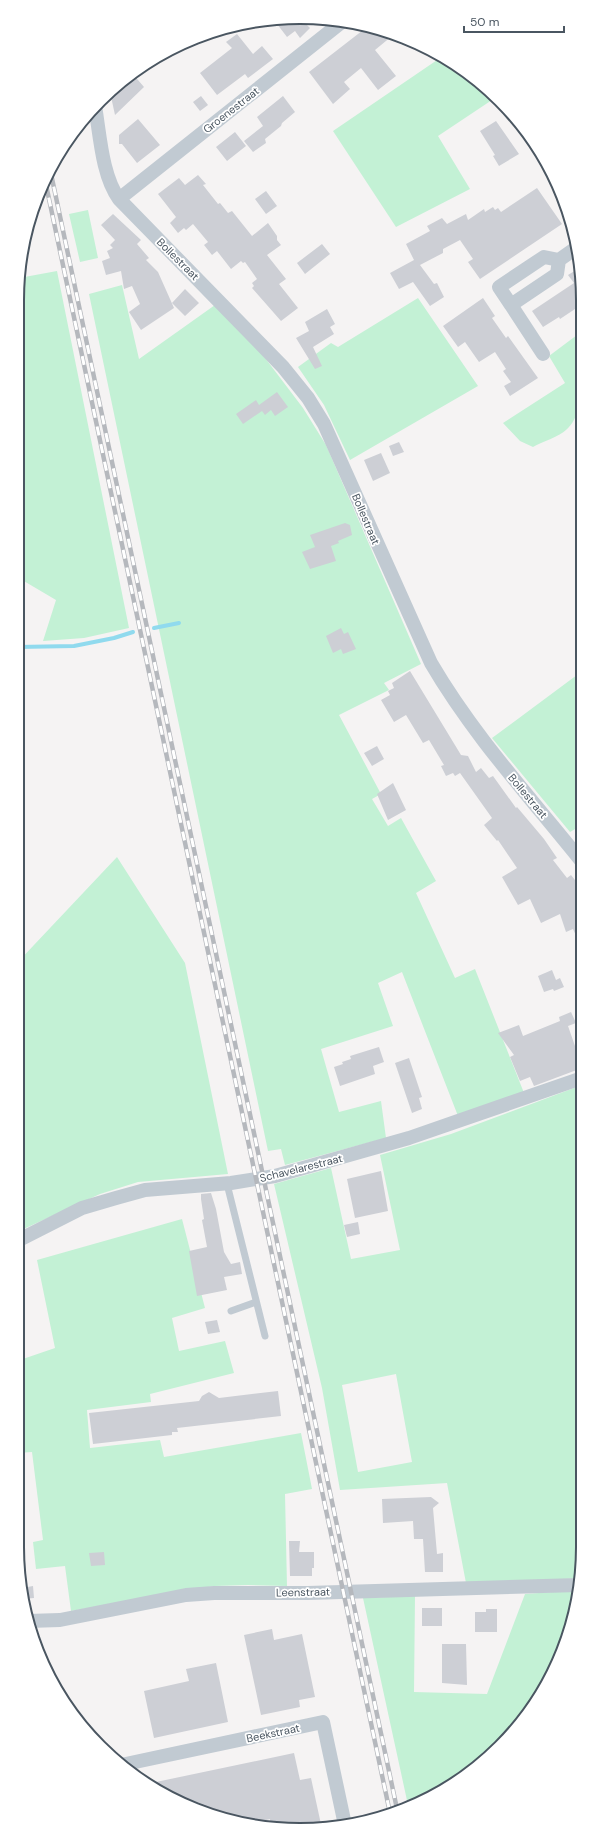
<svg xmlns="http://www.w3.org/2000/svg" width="600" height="1847" font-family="'DM Sans',sans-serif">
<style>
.green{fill:#c3f1d5;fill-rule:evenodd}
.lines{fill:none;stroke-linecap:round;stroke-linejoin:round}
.stream{stroke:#90daee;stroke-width:4}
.building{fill:#cdcfd5}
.lane{stroke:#c1cad2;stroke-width:7}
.street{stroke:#c1cad2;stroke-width:14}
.rail-casing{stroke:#b5b8bd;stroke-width:4.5}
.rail{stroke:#fff;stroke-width:3;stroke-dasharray:9;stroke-linecap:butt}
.labels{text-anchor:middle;stroke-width:3.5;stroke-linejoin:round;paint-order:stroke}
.street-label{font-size:11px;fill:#4a5661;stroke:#fff}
.rim{fill:none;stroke:#4a5661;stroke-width:2}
</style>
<rect width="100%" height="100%" fill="#f5f3f3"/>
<path class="green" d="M443,56L495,98L438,136L470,189L396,227L333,131Z
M88,210L98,258L80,262L69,214Z
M57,271L129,628L84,638L43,641L56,600L17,577V300L19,278Z
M122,285L139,359L215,305L259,350L303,408L326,445L421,664L384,683L389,690L339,715L381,794L372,799L388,826L401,818L436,881L416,893L455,978L475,969L524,1093L458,1116L402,972L378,983L393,1026L321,1049L339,1112L381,1101L386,1138L285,1165L281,1149L268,1151L89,294Z
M418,298L478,386L350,460L324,405L298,367L331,343L338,347Z
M581,332V347L579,349L581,353C581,377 586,412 566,430C560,436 542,442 533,447L520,441L503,423L565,383L549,356Z
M581,672L582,825L570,832L492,738Z
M117,857L185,963L228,1174L138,1182L100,1194L17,1232V963Z
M582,1085L583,1547L580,1578L521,1582L466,1583L447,1483L340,1490L322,1388L274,1184L331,1168L351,1259L400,1250L380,1155L451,1134ZM396,1374L412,1462L358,1472L342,1385Z
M182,1219L205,1308L172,1318L179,1351L225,1341L234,1373L150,1394L151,1402L87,1410L90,1448L160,1440L164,1457L301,1433L312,1489L285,1494L287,1586L248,1585L214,1586L71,1611L65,1566L36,1569L33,1542L43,1540L32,1452L18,1453L21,1484H17V1361L55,1348L37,1260Z
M579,1590L578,1602L562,1655L535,1704L500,1747L457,1782L408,1805L363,1598L415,1596L414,1692L487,1694L525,1594Z"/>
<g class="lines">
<path class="stream" d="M154,628L179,623
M17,647L74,646L114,638L133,632"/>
</g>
<path class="building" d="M299,17L310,28L300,38L295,31L287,37L274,20Z
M367,27L392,36L375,50L396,76L378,90L361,68L344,82L350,89L333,104L309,72Z
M237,34L253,54L262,46L273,59L248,78L245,74L217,95L200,73L232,48L226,42Z
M132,73L144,87L115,115L110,92Z
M201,96L208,105L200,111L193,102Z
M283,96L295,112L282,123L281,126L265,139L266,143L253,152L244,141L263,126L257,117Z
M138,119L160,145L137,163L122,144H119V135Z
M496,121L519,154L499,166L493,156L495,155L480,131Z
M235,132L246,146L227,161L216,147Z
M198,175L206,184L203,185L218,204L220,203L228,213L232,211L252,236L268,223L277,236V240L281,245L267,255L286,279L279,284L298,308L281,321L252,288L254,286L252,283L257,279L245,262L243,263L241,261L231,269L217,251L212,255L204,245L208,242L193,224L186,230L184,228L178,233L170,223L176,217L158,194L179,178L185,185Z
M537,188L562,224L480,279L468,262L473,259L460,240L443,249V253L420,265L434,284L437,283L444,297L430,306L413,282L399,289L390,273L414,260L406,244L430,231L427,226L442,218L447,224L466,214L468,220L484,209L485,212L493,207L495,210L498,208L501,212Z
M266,191L277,206L266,214L255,199Z
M113,214L141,240L137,244L149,258L146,260L158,272L174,308L141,330L129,312L140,304L132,286L124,289L121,271L106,275L102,261L110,258L107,251L113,248L110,245L115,240L101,225Z
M322,244L330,254L305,274L297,263Z
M581,267V305L560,319L559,317L543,327L532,311L574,283L568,275Z
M185,289L199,303L185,316L172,303Z
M483,298L495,316L492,318L506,338L508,336L538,378L510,396L504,386L511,382L503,371L506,369L495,352L479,362L465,342L458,347L443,326Z
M327,309L335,324L330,327L334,334L313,347L322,366L315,369L296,338L309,331L305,322Z
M277,392L288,407L275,416L271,410L265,415L262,411L243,424L236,414L256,400L259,405Z
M399,442L404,452L393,456L389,446Z
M381,453L390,473L373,481L364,460Z
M345,523L350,525L352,535L338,541L339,543L331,546L336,561L310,569L302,552L315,547L310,535Z
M341,628L344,634L348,632L356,649L343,654L341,649L333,653L326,636Z
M410,671L461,755L468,756L476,772L481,768L489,778L493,776L516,808L517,807L544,839L557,858L553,860L567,878L571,875L582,889V949L573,929L566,932L560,914L541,923L530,899L518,905L502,877L517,868L498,840L497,841L484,825L492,818L460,773L455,776L453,773L446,776L441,766L444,765L429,740L423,743L406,715L394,722L381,700L390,695L388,691L394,688L392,683Z
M377,746L384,759L372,766L364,753Z
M393,783L406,810L388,820L377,794Z
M552,970L556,980L560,978L564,987L554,991L553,989L544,992L538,976Z
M571,1012L576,1023L568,1026L575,1046L582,1043V1068L534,1086L530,1077L520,1081L510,1057L514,1055L498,1033L519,1025L523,1036L560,1021L559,1017Z
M379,1047L384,1062L373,1066L375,1074L340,1086L334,1067L343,1064L342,1062L351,1059L350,1056Z
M409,1058L422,1097L419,1098L422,1109L412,1113L395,1063Z
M381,1171L388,1211L355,1218L347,1179Z
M211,1193L216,1209L224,1252L231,1264L240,1262L242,1274L224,1277L227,1290L197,1296L189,1251L207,1247L202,1220L204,1219L201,1199V1194Z
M358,1222L360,1234L347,1237L344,1225Z
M217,1320L220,1332L208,1334L205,1322Z
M278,1391L281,1416L177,1428L178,1432H172V1435L93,1444L89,1413L199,1401L202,1396L209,1392L219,1398Z
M431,1497L439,1503L433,1508L437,1554L443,1553V1572H425L423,1539H414L413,1521L383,1523L382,1499Z
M289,1541H300L299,1552H314V1568H312V1576H290Z
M104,1552L105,1565L91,1566L89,1553Z
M33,1586L34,1598L23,1599L22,1588Z
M422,1608H442V1626H422Z
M486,1609H497V1632H475V1612H486Z
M272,1629L274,1640L302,1634L315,1697L299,1700L300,1707L261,1715L244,1635Z
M442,1644H466L467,1685L442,1683Z
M216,1663L228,1722L154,1738L144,1691L189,1681L186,1669Z
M294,1753L300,1780L311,1778L322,1829L271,1828L270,1819L250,1824L175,1801L158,1791L156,1782Z"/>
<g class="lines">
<path class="lane" d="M231,1183L228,1188L265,1336
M231,1311L256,1302"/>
<path class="street" d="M95,106C100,135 102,176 119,199L283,367L308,398L324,424L431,663C473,735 530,797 582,862
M119,199L343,21
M559,260L544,257L499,287L511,305L557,274L559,260L576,248
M511,305L543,354
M17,1241L82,1208L116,1198L145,1190L231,1183L275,1176L409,1138L582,1078
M28,1621L60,1620L186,1595L214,1593H308L579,1585
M121,1765L323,1722L345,1825"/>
<g class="rail-casing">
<path id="rail" d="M50,169L397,1809
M45,180L390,1813"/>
</g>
<use href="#rail" class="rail"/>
</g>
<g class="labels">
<g class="street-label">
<text transform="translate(231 110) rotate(-38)" y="4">Groenestraat</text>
<text transform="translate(178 259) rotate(45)" y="4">Bollestraat</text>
<text transform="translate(366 519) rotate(67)" y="4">Bollestraat</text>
<text transform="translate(528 796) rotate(50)" y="4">Bollestraat</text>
<text transform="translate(301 1168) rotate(-14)" y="4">Schavelarestraat</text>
<text transform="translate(303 1592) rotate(-1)" y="4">Leenstraat</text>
<text transform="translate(273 1733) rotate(-12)" y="4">Beekstraat</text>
</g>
</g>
<path d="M0 0H600V1847H0ZM300 24H300A276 276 0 0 1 576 300V1547A276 276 0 0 1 300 1823H300A276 276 0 0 1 24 1547V300A276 276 0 0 1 300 24Z" fill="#fff" fill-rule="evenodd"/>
<path class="rim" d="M300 24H300A276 276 0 0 1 576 300V1547A276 276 0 0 1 300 1823H300A276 276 0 0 1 24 1547V300A276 276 0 0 1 300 24Z"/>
<path d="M464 26v6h100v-6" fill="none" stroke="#4a5661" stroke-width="2"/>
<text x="470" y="26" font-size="12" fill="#4a5661" stroke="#ffffff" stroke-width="3" paint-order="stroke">50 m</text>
</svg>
